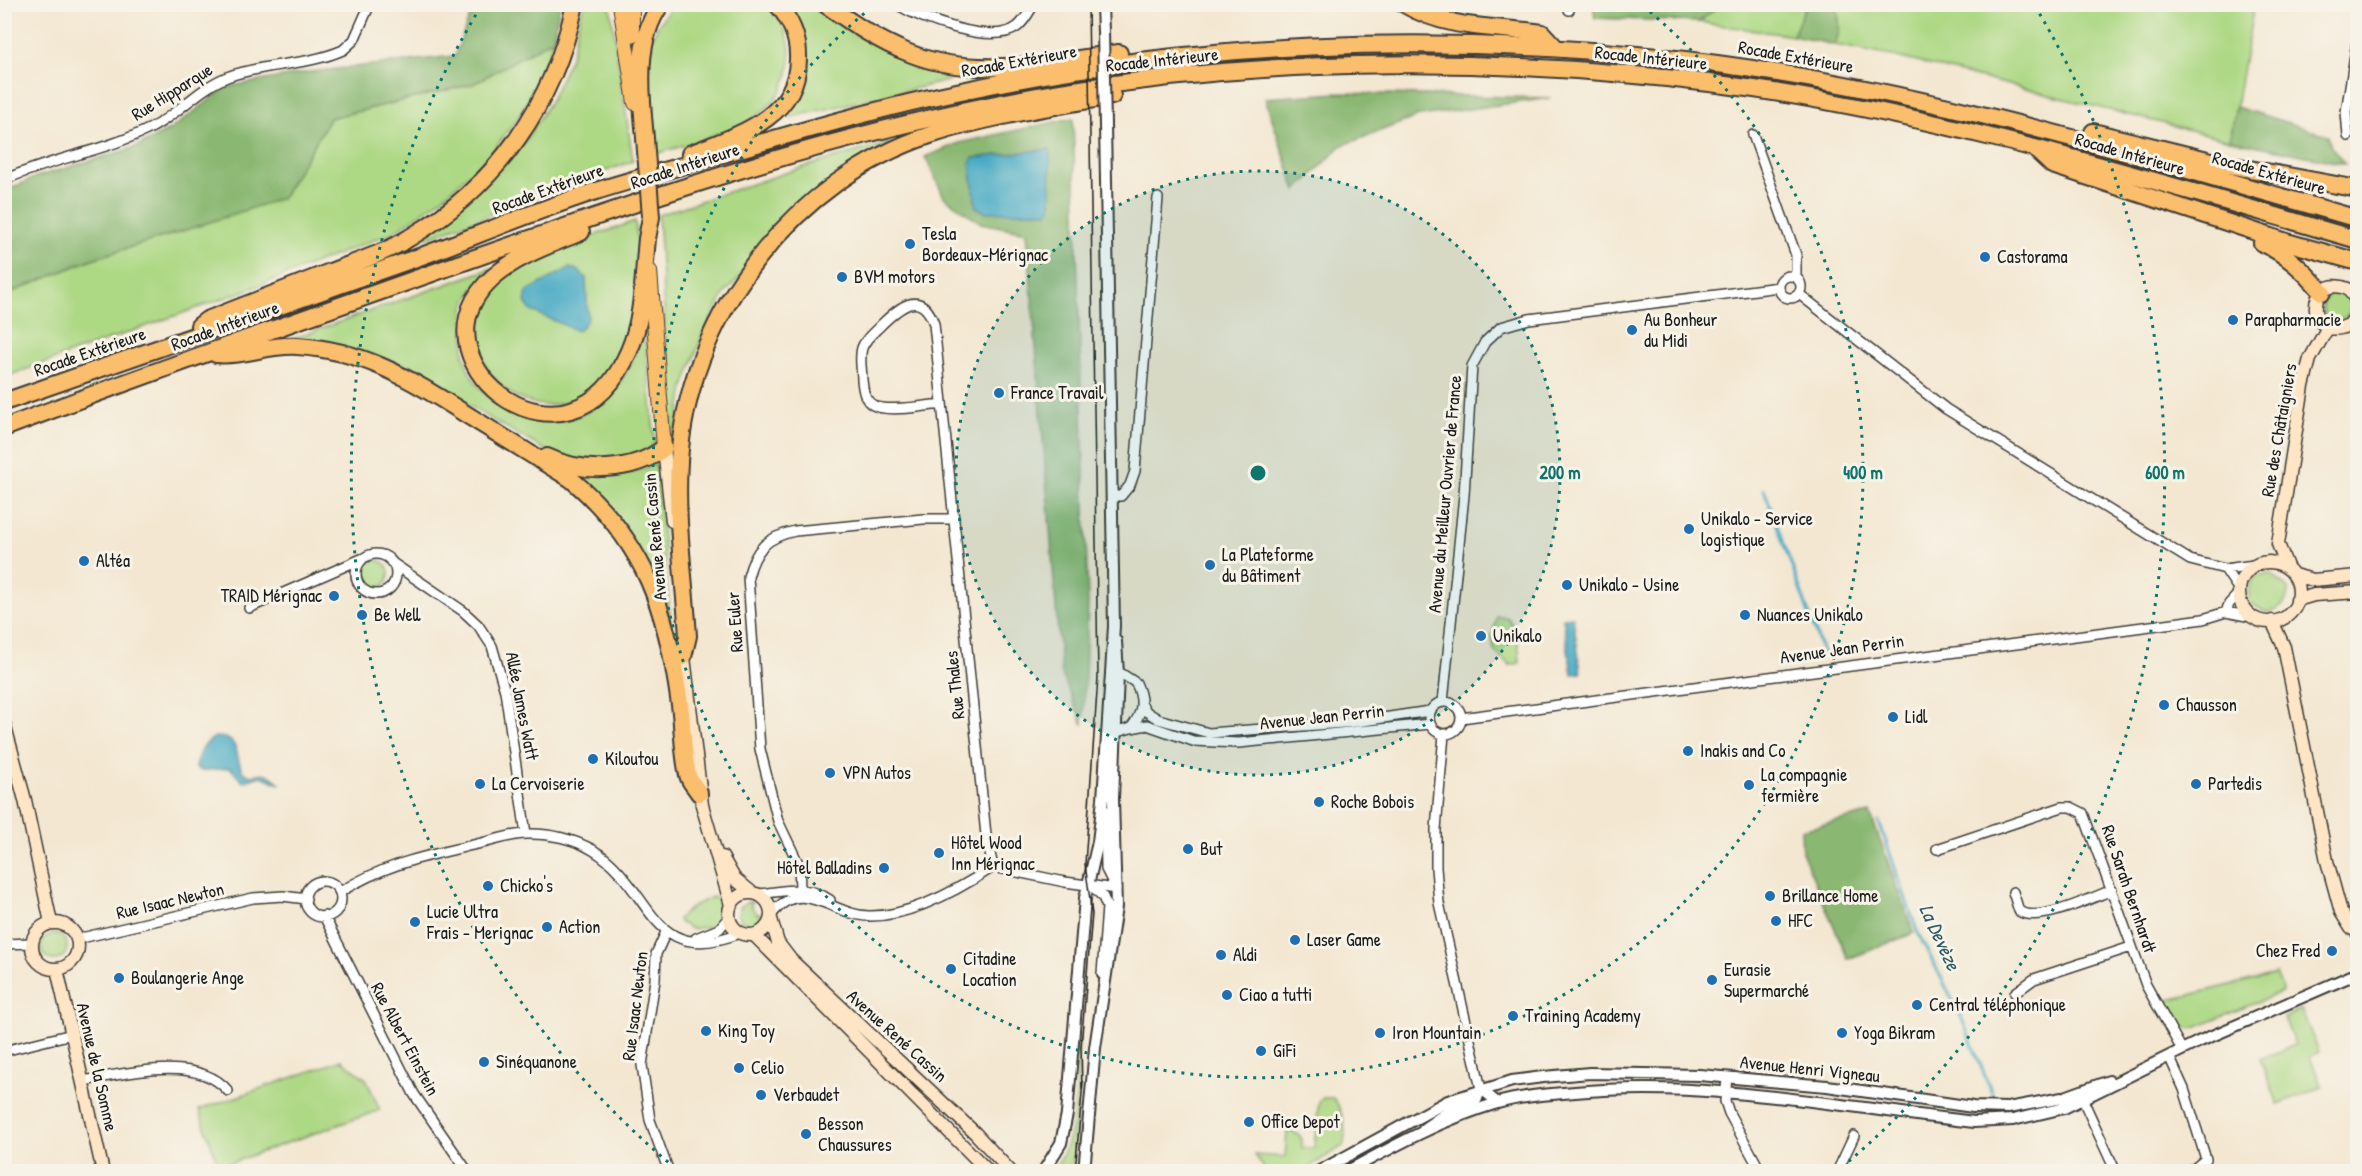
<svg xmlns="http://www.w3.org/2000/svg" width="2362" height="1176" font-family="'Patrick Hand',sans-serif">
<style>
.green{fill:#add884;stroke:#647a50;stroke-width:1.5}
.forest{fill:#8ab872;stroke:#536a47;stroke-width:1.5}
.water{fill:#43a8c3;stroke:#306270;stroke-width:1.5}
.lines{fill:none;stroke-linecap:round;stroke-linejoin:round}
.stream{stroke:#43a8c3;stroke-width:3}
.minor-casing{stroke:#3c3a37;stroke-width:12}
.tertiary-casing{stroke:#3c3a37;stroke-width:14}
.secondary-casing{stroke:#3c3a37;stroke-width:15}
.primary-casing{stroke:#3c3a37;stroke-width:16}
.motorway-casing{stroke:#3c3a37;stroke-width:20}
.minor{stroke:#fff;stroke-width:9}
.tertiary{stroke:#fff;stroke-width:10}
.secondary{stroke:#fde5c5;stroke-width:12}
.primary{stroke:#fabe6d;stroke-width:14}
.motorway{stroke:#fabe6d;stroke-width:16}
.tram{stroke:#1c1c1c;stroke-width:1.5}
.tertiary-bridge-casing{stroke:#3c3a37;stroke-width:14;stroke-linecap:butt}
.motorway-bridge-casing{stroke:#3c3a37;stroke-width:20;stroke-linecap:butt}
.tertiary-bridge{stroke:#fff;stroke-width:10}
.motorway-bridge{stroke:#fabe6d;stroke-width:16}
.ring{fill:none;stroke:#0f766e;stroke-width:3;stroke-dasharray:3 6}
.poi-dot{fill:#1f6fb2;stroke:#f7f3e8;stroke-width:2}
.labels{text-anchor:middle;stroke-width:6;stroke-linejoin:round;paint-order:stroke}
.street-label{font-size:18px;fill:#1c1c1c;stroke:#f7f3e8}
.poi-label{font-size:18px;fill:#1c1c1c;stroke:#f7f3e8;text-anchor:start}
.water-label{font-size:20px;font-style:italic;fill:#2e5b67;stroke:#f7f3e8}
.centre{fill:#0f766e;stroke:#f7f3e8;stroke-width:3}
.ring-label{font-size:18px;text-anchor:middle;font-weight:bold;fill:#0f766e;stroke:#f7f3e8;stroke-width:6;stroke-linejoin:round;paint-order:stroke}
</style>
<rect width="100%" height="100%" fill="#f7f3e8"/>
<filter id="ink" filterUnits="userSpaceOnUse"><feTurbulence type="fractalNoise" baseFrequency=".0167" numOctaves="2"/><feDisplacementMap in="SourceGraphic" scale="12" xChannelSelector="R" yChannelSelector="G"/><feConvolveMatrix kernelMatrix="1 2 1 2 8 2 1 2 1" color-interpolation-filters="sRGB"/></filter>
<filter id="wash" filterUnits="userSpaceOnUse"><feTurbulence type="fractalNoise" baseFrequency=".008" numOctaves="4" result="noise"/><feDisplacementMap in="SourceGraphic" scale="24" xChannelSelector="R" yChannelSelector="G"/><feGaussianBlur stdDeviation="1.35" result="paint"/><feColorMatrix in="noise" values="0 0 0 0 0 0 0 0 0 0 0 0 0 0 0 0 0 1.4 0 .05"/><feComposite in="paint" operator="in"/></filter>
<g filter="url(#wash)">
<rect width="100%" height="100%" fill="#f3e7d1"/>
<path class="green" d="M583,5H610L633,161L416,242L526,140L551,100L571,57Z
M674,5H764C779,15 789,33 790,52C793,124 708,137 655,154C652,118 645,77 652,41C655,27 665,15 674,5Z
M787,5H813L843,27L900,56L969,72L968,76L775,121C817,72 807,61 787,5Z
M1719,5H1806L1793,36L1699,22Z
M1838,5H2254L2230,140L1897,57L1835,45L1839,31Z
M553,39L541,76L518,117L491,154L440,200L394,232L258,286L5,377V295L92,259L282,198L330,118L473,84Z
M894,141L860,160L726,291L703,333L684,387L673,453L658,215L807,166Z
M635,221C641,263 639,330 613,367C602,381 587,394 571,401C528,418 477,380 478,336C478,320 481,302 492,289C525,254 591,238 635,221Z
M492,268C481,279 471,290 465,305C462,313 464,327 464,337C464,344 463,353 465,360C479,410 543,436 589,411C620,394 634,360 644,329L655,443L643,455L622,460L572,459L545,450L423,379L286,341Z
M2323 306a14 14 0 1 1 28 0a14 14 0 1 1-28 0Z
M656,464L671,626L660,589L573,474L631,473Z
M361 574a14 14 0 1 1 28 0a14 14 0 1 1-28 0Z
M2270,572L2288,589C2288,603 2280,612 2265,612L2251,603L2248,592L2253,578Z
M1497,615L1508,618L1517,632L1520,663L1510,665L1494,651L1492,636Z
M712,897L718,899L721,906L719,918L711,927L691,929L679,922L678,919L693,906Z
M747,902H752L751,906L757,914H762L759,922L753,925L743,923L738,915L740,907Z
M41 947a13 13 0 1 1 26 0a13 13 0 1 1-26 0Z
M2276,974L2283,991L2198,1027C2177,1032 2173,1018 2165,1001Z
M2301,1009L2319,1052L2310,1057L2322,1087L2278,1104L2260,1059L2295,1045L2284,1018Z
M1079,1032V1088L1072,1171L1053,1172C1072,1145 1076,1110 1076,1078C1076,1062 1074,1048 1079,1032Z
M342,1060L366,1079L380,1110L219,1167L199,1110Z
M1323,1098H1333C1342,1107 1348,1135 1343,1146L1303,1171H1266L1255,1155L1285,1157L1287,1132H1294L1301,1137L1302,1148H1314L1319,1102Z"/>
<path class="forest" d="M496,5H560L553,39L473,84L330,118L282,198L183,231L92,259L5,295V191L36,177L136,147L171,129L227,87L309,72L455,56L469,18Z
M1593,5V4L1719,5L1699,22L1595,18Z
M1806,5H1838L1839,31L1835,45L1793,36Z
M1338,93L1550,98L1419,116L1341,146L1296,191L1265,98Z
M2236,107L2328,135L2331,147L2345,164L2230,140Z
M1073,118L1088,602L1083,725L1061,672L1027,232L981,223L944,197L925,157L959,143Z
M1870,813L1914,933L1848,959L1802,852L1801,830Z"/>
<path class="water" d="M1050,149L1051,207L1048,212H985L976,207L970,164L973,158Z
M569,268L578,270L586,278L588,319L578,331L531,311L525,302L527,291Z
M1573,617L1581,673L1572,674L1563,618Z
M215,737C243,736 234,760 244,773L251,776C263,770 271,774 280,784L261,776L243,782L230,768L201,771L196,768C197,753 203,744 215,737Z"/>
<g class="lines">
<path class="stream" d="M1764,489L1823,653
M1879,822L1917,931L1960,1014L1993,1096"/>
</g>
</g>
<g filter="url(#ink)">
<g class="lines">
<g class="minor-casing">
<path id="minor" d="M896,4C922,19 992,46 1017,27C1024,22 1029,12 1034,4
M1569,10L1570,4
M1753,135L1796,255V277
M2348,136L2346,112L2358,36
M4,180C53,158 105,151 151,128C178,114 199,88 227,77C264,63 307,66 343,50L354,40L370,4
M1779 287a11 11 0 1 1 22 0a11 11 0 1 1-22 0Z
M1799,294L1946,409L2190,560L2225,569L2254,565
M941,404C925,406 886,413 873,405C864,400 863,389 862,380C862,370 859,358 862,348C865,339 873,333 879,327C897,309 921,286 934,324L986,835L993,867L1065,882L1116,889
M1112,496H1121L1130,485L1135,471L1158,198
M356 574a20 20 0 1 1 40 0a20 20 0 1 1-40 0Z
M391,562L463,611L478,625L492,646L505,691L526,834
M2225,569L2239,590
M249,608L368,556
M2226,612L2229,604L2239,593
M1443,702L1464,495L1472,366L1485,342L1501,327L1529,319L1779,287
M1429 718a16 16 0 1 1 32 0a16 16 0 1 1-32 0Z
M1142,705L1147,712L1158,719L1209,733L1356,722L1430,711
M1461,718L2203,619L2226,612L2252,617
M1112,728L1117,732L1131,728C1143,713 1144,700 1136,683L1122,674L1113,678
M1131,728L1147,725L1193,741L1239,743L1430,724
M1444,734L1436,829V868L1439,903L1481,1089L1498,1103
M1105,810L1106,869L1116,889
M1937,849L2062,807H2071L2083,813L2146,985L2182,1050
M305 899a18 18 0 1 1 36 0a18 18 0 1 1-36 0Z
M1092,886L1103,897L1107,907L1102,974
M800,888L799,865L778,821L760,749L748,577C755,549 767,537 795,531L923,519H954
M340,892C387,863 424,857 477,844C493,841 511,834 527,834C549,833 574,839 593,850C653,886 648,969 740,933
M2013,892L2019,911C2038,924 2091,898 2112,890
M759,894C787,891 805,884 830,900
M772,914C802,875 833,916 869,916C910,917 961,888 993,867
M324,916L414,1094L468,1172
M666,932L656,954L655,980L642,1065L650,1120L669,1172
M696,938L719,929L729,917
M77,939L253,898L283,896L306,899
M4,944L32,943
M2015,993L2034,979L2131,947
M4,1051L72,1034
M2169,1056L2184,1089L2206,1159L2195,1168L2184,1172
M1727,1077L1725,1101L1729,1113L1761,1172
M83,1081C123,1074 198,1054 228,1091
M2083,1100L2116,1172
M1424,1128L1450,1110L1477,1100L1481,1089
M1837,1172L1854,1136"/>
</g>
<g class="tertiary-casing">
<path id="tertiary" d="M1102,4L1103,32
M1043,1172L1061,1143L1067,1114L1085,898L1098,842L1103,799L1114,626L1105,125
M1084,1172L1095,1048L1116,907L1113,799L1118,674L1116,641
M1318,1172L1448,1101L1512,1081L1543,1077L1590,1073L1699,1075L1827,1086L1973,1107L2008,1108L2062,1098L2109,1081
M1346,1172C1394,1146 1441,1120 1494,1104C1520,1096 1549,1094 1575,1092C1709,1080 1841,1107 1974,1122L2013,1120L2064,1108L2198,1042L2358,973"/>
</g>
<g class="secondary-casing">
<path id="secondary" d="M2358,302L2348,289C2304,272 2306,345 2349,325L2358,313
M664,448L672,521
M2239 592a30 30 0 1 1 60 0a30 30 0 1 1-60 0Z
M2288,569L2278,544L2303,386L2310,359L2328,327
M2294,575L2313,580L2358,576
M2297,600L2314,595L2358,592
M2272,621L2284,647L2327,861L2341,912L2351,928L2358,932
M683,649L702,805L731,905
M4,723L25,800L51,923
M722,857L734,878L751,892
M729 914a21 21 0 1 1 42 0a21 21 0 1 1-42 0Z
M771,919L778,943L791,960L975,1133L1011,1172
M32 946a23 23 0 1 1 46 0a23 23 0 1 1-46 0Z
M754,935L989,1172
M57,969L103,1172"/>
</g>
<g class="primary-casing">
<path id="primary" d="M620,4L635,103
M632,4V35
M650,271L664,448"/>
</g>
<g class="motorway-casing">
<path id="motorway" d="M825,4C852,23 878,41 909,53C975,80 1051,62 1119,53
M1404,4C1448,30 1494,26 1542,33L1556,48
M2093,132L2228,165L2358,189
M645,138C641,95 634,41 661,4
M2036,150L2052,165L2290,243L2358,262
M690,154C735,136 797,119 798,60C799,39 791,20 777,4
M581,232C549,245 510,258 486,284C411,366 570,488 629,351C644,316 643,277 647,239
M2262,243C2287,254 2304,271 2322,292
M199,326L207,320C248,304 289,288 330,272C356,262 385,253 409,238C497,186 554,104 575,4
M216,354C243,357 269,344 297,346C366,350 413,381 469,416C503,437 537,458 571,479C646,543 667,610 680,705C683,724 683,762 689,778C691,783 696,788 699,793
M4,402C143,354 281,306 419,257C476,236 532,212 590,193C633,179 676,168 719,155C801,131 883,107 966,90C1192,42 1429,33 1658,57C1897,81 2128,153 2358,219
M4,428C153,371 303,319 452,266C652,196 852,127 1061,92C1276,56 1503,57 1718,84C1936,112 2147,179 2358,240
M547,457C581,474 634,472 664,448
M683,657L688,636C684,574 674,511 680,449C694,309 795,180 930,135C988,116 1051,107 1112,96"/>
</g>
<use href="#minor" class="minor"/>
<use href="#tertiary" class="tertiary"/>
<use href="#secondary" class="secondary"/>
<use href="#primary" class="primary"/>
<use href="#motorway" class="motorway"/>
<path class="tram" d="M1082,1090L1081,1047L1092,914L1085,864L1098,677L1088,4
M1075,1172L1083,1082"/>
<g class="tertiary-bridge-casing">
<path id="tertiary-bridge" d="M1103,32L1105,125"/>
</g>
<g class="motorway-bridge-casing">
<path id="motorway-bridge" d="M645,138L651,217L647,239"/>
</g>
<use href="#tertiary-bridge" class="tertiary-bridge"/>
<use href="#motorway-bridge" class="motorway-bridge"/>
</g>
</g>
<circle cx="1258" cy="473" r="302" fill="#0f766e" fill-opacity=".12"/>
<g class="ring">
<circle cx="1258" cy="473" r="302"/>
<path d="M1643 6A605 605 0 1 1 873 6"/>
<path d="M675 1168A907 907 0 0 1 481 6M2035 6A907 907 0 0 1 1841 1168"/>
</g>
<g class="poi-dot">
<circle cx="910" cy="244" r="6"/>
<circle cx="1985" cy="257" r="6"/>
<circle cx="842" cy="277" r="6"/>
<circle cx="2233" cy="320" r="6"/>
<circle cx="1632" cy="330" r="6"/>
<circle cx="999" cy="393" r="6"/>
<circle cx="1689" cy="529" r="6"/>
<circle cx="84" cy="561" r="6"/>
<circle cx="1210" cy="565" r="6"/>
<circle cx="1567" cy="585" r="6"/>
<circle cx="334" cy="596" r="6"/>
<circle cx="362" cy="615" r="6"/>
<circle cx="1745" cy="615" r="6"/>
<circle cx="1481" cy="636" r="6"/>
<circle cx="2164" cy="705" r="6"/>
<circle cx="1893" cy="717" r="6"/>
<circle cx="1688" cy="751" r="6"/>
<circle cx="593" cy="759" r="6"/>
<circle cx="830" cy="773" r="6"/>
<circle cx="480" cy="784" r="6"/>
<circle cx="2196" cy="784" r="6"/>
<circle cx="1749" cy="785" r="6"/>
<circle cx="1319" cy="802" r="6"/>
<circle cx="1188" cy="849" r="6"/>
<circle cx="939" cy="853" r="6"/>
<circle cx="884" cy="868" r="6"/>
<circle cx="488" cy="886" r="6"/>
<circle cx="1770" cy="896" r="6"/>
<circle cx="1776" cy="921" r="6"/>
<circle cx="415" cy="922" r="6"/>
<circle cx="547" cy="927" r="6"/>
<circle cx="1295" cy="940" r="6"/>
<circle cx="2332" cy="951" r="6"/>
<circle cx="1221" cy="955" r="6"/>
<circle cx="951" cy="969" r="6"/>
<circle cx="119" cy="978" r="6"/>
<circle cx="1712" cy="980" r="6"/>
<circle cx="1227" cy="995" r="6"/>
<circle cx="1917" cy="1005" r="6"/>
<circle cx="1513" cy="1016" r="6"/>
<circle cx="706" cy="1031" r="6"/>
<circle cx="1380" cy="1033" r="6"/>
<circle cx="1842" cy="1033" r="6"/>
<circle cx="1261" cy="1051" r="6"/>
<circle cx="484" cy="1062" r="6"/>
<circle cx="739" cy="1068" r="6"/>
<circle cx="761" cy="1095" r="6"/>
<circle cx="1249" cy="1122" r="6"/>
<circle cx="806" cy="1134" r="6"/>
</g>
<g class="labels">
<g class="street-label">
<text transform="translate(1796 57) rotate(10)" y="6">Rocade Extérieure</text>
<text transform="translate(1651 58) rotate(6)" y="6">Rocade Intérieure</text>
<text transform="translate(1162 60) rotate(-6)" y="6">Rocade Intérieure</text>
<text transform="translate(1019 61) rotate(-10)" y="6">Rocade Extérieure</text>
<text transform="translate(172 92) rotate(-32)" y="6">Rue Hipparque</text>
<text transform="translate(2130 154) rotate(16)" y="6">Rocade Intérieure</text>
<text transform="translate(685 166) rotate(-18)" y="6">Rocade Intérieure</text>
<text transform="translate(2269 173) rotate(16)" y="6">Rocade Extérieure</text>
<text transform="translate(548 189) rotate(-20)" y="6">Rocade Extérieure</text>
<text transform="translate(225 326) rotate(-20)" y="6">Rocade Intérieure</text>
<text transform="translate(90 352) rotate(-19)" y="6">Rocade Extérieure</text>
<text transform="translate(2279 430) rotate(-80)" y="6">Rue des Châtaigniers</text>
<text transform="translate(1445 494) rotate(-85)" y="6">Avenue du Meilleur Ouvrier de France</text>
<text transform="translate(655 537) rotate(-95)" y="6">Avenue René Cassin</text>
<text transform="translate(735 622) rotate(-94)" y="6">Rue Euler</text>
<text transform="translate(1842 649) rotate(-8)" y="6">Avenue Jean Perrin</text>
<text transform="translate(955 685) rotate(-96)" y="6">Rue Thales</text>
<text transform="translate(522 706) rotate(79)" y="6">Allée James Watt</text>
<text transform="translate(1322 717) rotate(-6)" y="6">Avenue Jean Perrin</text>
<text transform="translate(2129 889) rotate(71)" y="6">Rue Sarah Bernhardt</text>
<text transform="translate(170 901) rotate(-13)" y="6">Rue Isaac Newton</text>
<text transform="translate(635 1006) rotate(-83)" y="6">Rue Isaac Newton</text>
<text transform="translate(897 1036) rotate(42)" y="6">Avenue René Cassin</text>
<text transform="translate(405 1039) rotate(62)" y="6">Rue Albert Einstein</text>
<text transform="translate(97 1067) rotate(77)" y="6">Avenue de la Somme</text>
<text transform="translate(1810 1069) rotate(6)" y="6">Avenue Henri Vigneau</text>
</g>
<g class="poi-label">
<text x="922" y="240">Tesla<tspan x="922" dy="21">Bordeaux-Mérignac</tspan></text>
<text x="1997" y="263">Castorama</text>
<text x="854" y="283">BVM motors</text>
<text x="1644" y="326">Au Bonheur<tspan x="1644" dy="21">du Midi</tspan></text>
<text x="2245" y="326">Parapharmacie</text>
<text x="1011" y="399">France Travail</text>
<text x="1701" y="525">Unikalo - Service<tspan x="1701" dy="21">logistique</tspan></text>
<text x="1222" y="561">La Plateforme<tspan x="1222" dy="21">du Bâtiment</tspan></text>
<text x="96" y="567">Altéa</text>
<text x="1579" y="591">Unikalo - Usine</text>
<text x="322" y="602" text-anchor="end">TRAID Mérignac</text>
<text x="374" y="621">Be Well</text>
<text x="1757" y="621">Nuances Unikalo</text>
<text x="1493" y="642">Unikalo</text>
<text x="2176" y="711">Chausson</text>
<text x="1905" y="723">Lidl</text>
<text x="1700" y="757">Inakis and Co</text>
<text x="605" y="765">Kiloutou</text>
<text x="842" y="779">VPN Autos</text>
<text x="1761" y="781">La compagnie<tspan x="1761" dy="21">fermière</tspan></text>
<text x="492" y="790">La Cervoiserie</text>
<text x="2208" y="790">Partedis</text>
<text x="1331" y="808">Roche Bobois</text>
<text x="951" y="849">Hôtel Wood<tspan x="951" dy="21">Inn Mérignac</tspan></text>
<text x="1200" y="855">But</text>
<text x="872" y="874" text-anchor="end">Hôtel Balladins</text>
<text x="500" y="892">Chicko's</text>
<text x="1782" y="902">Brillance Home</text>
<text x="427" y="918">Lucie Ultra<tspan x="427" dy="21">Frais - Merignac</tspan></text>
<text x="1788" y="927">HFC</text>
<text x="559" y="933">Action</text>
<text x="1307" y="946">Laser Game</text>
<text x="2320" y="957" text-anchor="end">Chez Fred</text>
<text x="1233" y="961">Aldi</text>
<text x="963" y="965">Citadine<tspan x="963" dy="21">Location</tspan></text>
<text x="1724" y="976">Eurasie<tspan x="1724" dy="21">Supermarché</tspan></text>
<text x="131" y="984">Boulangerie Ange</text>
<text x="1239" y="1001">Ciao a tutti</text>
<text x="1929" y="1011">Central téléphonique</text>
<text x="1525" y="1022">Training Academy</text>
<text x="718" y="1037">King Toy</text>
<text x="1392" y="1039">Iron Mountain</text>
<text x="1854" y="1039">Yoga Bikram</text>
<text x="1273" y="1057">GiFi</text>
<text x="496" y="1068">Sinéquanone</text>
<text x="751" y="1074">Celio</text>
<text x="773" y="1101">Verbaudet</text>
<text x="1261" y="1128">Office Depot</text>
<text x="818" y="1130">Besson<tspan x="818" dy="21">Chaussures</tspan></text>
</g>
<g class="water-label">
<text transform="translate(1940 937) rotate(65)" y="7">La Devèze</text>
</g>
</g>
<circle cx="1258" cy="473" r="9" class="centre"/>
<g class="ring-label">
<text x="1560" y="479">200 m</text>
<text x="1863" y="479">400 m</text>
<text x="2165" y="479">600 m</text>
</g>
<rect width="2362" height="1176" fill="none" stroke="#f7f3e8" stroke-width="24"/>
</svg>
